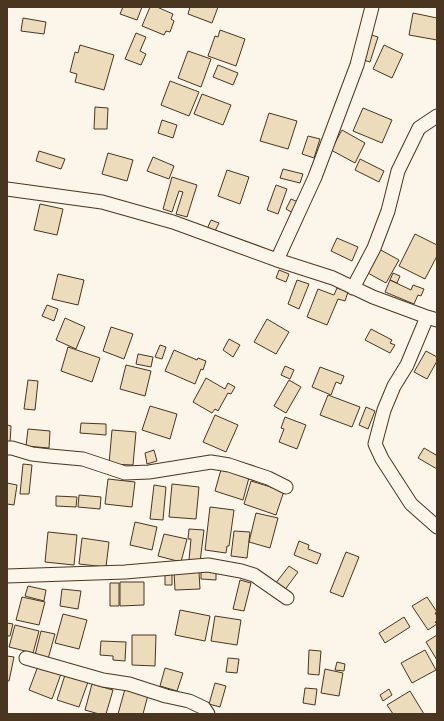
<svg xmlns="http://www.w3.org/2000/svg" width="444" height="721" font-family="'Libre Baskerville',serif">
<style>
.building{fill:#ecdcbc;stroke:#4a3520}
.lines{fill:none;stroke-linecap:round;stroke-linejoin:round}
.street-casing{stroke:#4a3520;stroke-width:15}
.street{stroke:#fbf6e9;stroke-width:13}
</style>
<rect width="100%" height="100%" fill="#fbf6e9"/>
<path class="building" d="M123,7H142L137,20L120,14Z
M150,7H157L173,14L171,19L174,21L170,32L166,31L164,35L142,26Z
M190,7H218L212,23L188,14Z
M413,13L437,18V40L409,35Z
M23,18L46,22L44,34L21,31Z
M220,30L245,39L236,66L208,56L215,36L218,37Z
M136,33L146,37L140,51L146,54L141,65L125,59Z
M368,34L378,37L370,62L360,59Z
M80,45L114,55L104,90L75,82L77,74L70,72L75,52L78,53Z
M384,45L403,54L392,78L373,69Z
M188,51L211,59L201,87L178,78Z
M218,65L238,73L233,85L213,77Z
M170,81L199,92L189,116L161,105Z
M202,94L231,105L223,125L194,114Z
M95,107L108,108L107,129H94Z
M363,108L392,120L382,143L353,131Z
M269,113L297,121L288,149L260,141Z
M162,120L177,125L173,138L158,133Z
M342,130L365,143L355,163L331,150Z
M308,136L320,139L314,158L302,154Z
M39,151L65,159L61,169L36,161Z
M108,153L133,160L127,181L102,174Z
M153,157L174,166L169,179L147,171Z
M360,159L384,171L379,182L355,170Z
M283,169L303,174L300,183L280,178Z
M227,170L249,177L240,204L218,196Z
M172,177L197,185L187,217L176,214L183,192L179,191L172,212L163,209Z
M276,185L287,189L278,214L267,210Z
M291,199L298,202L293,213L286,209Z
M40,204L63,209L57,235L34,230Z
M211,220L219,223L214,233L207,229Z
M415,234L437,245V256L425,279L399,266Z
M337,238L358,247L352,261L331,251Z
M379,249L399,260L386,283L366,272Z
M279,270L289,274L286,282L276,278Z
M393,273L400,276L397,283L390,280Z
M58,274L84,280L78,305L52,299Z
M297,280L309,284L299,309L288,304Z
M390,280L411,290L413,285L424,289L421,296L418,295L414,304L385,292Z
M337,288L348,292L345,301L338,299L327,325L307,317L318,289L334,295Z
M47,305L58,309L54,321L42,316Z
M65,318L85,327L76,349L56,340Z
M267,319L289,332L276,354L254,342Z
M111,327L133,334L124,359L103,351Z
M371,329L392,340L390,343L395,345L390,353L365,340Z
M229,339L240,345L233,357L223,350Z
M160,345L166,347L162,359L155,357Z
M68,347L100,358L92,382L61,371Z
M174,350L197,360L198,358L206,361L203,370L201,369L195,384L165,371Z
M426,351L437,357V361L427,379L414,372Z
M138,354L153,357L151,367L136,364Z
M126,365L151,371L145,396L120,389Z
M285,366L294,370L290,379L281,375Z
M320,367L344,376L341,384L336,382L331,395L312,387Z
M206,378L225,389L228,383L235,387L231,394L228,393L218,411L215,409L212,413L193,402Z
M28,380L38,381L35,410L24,409Z
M289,380L301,387L286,413L274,406Z
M328,395L360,407L352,427L320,415Z
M150,406L177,414L170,439L142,430Z
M366,407L375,411L368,429L359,425Z
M215,415L238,425L226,452L203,442Z
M285,417L306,425L297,449L279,442L284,429L281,428Z
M81,423L106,424V435L80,433Z
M7,425L11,426L10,443L7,442Z
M28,429L50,431L49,448L26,446Z
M112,430L136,432L133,465L109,464Z
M424,448L436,455L437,453V469L418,458Z
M154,450L157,461L147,464L145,453Z
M23,464L32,465L29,494H20Z
M222,466L250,474L243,500L215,491Z
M108,479L135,482L132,507L105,504Z
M251,481L284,491L276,515L244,504Z
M7,483L17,485L14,505L7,504Z
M172,484L199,487L196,519L169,517Z
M154,485L166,487L163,520L150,519Z
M79,495L101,497L100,509L78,507Z
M56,496L77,497L76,507L56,506Z
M210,507L234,510L229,546H227L226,553L205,550Z
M256,513L278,518L270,548L249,542Z
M135,522L157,527L152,550L130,545Z
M189,529L204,530L200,562L189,560L191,539H188Z
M234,531L250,532L247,558L231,556Z
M48,532L77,535L74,565L45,562Z
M164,534L187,539L181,562L158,556Z
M82,538L109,542L106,567L79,564Z
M299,541L309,545L308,549L321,554L317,564L294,555Z
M346,552L359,557L343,597L330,592Z
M289,566L298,572L284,591L275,584Z
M201,570H216V580L201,579Z
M174,572H199L200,589L175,590Z
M172,574V585H165V575Z
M240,580L251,583L244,611L233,609Z
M120,582H144V605L120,606Z
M110,583H119V606H110Z
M28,586L46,590L44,601L25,596Z
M62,589L81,591L78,609L60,606Z
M22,597L45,602L39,625L16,620Z
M427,597L437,612L435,613L437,616V621L435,622L437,624L428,630L412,606Z
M180,610L210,616L205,641L175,635Z
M63,614L87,620L79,649L55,643Z
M215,616L241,620L237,645L211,641Z
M404,617L410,627L385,643L379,633Z
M7,623L13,624L10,636H7Z
M15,625L39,631L33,653L9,647Z
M41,631L55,634L48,659L35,655Z
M132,635H156L155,666L132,665Z
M437,635V660L426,642Z
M101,641L126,642L125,661L113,660V656L100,655Z
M309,650L321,651L319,675L308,674Z
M425,650L436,670L412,683L401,663Z
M7,656L14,657L9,681H7Z
M228,658L239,659L237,673L226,672Z
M337,662L345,664L344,671L335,670Z
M38,666L61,674L52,699L29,690Z
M165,668L183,673L177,691L160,686Z
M325,669L343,673L339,696L321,693Z
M65,675L88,682L79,707L57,700Z
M215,683L226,686L220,707L209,704Z
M92,684L113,690L106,714H99L85,710Z
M305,688L317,689L315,705L303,703Z
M125,689L148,695L143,714H118Z
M389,689L392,695L383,701L380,695Z
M410,691L424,714H393L387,705Z"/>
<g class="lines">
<g class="street-casing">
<path id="street" d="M7,189L102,202L173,222L277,260L333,278L373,297L427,317L437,320
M277,260L315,177L357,65L372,7
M353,288L374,248L388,211L398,171L419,128L437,116
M427,317L407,365L394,386L384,410L375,444L382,459L411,504L437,527
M7,448H12L32,454L50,456L83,459L125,473L149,472L211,462L229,465L268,478L286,487
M7,576L125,572L208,565L241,571L254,575L287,598
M26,658L103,680L129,684L166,696L189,701L204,708L208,714"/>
</g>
<use href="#street" class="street"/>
</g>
<rect width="444" height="721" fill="none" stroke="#4a3520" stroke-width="16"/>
</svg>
